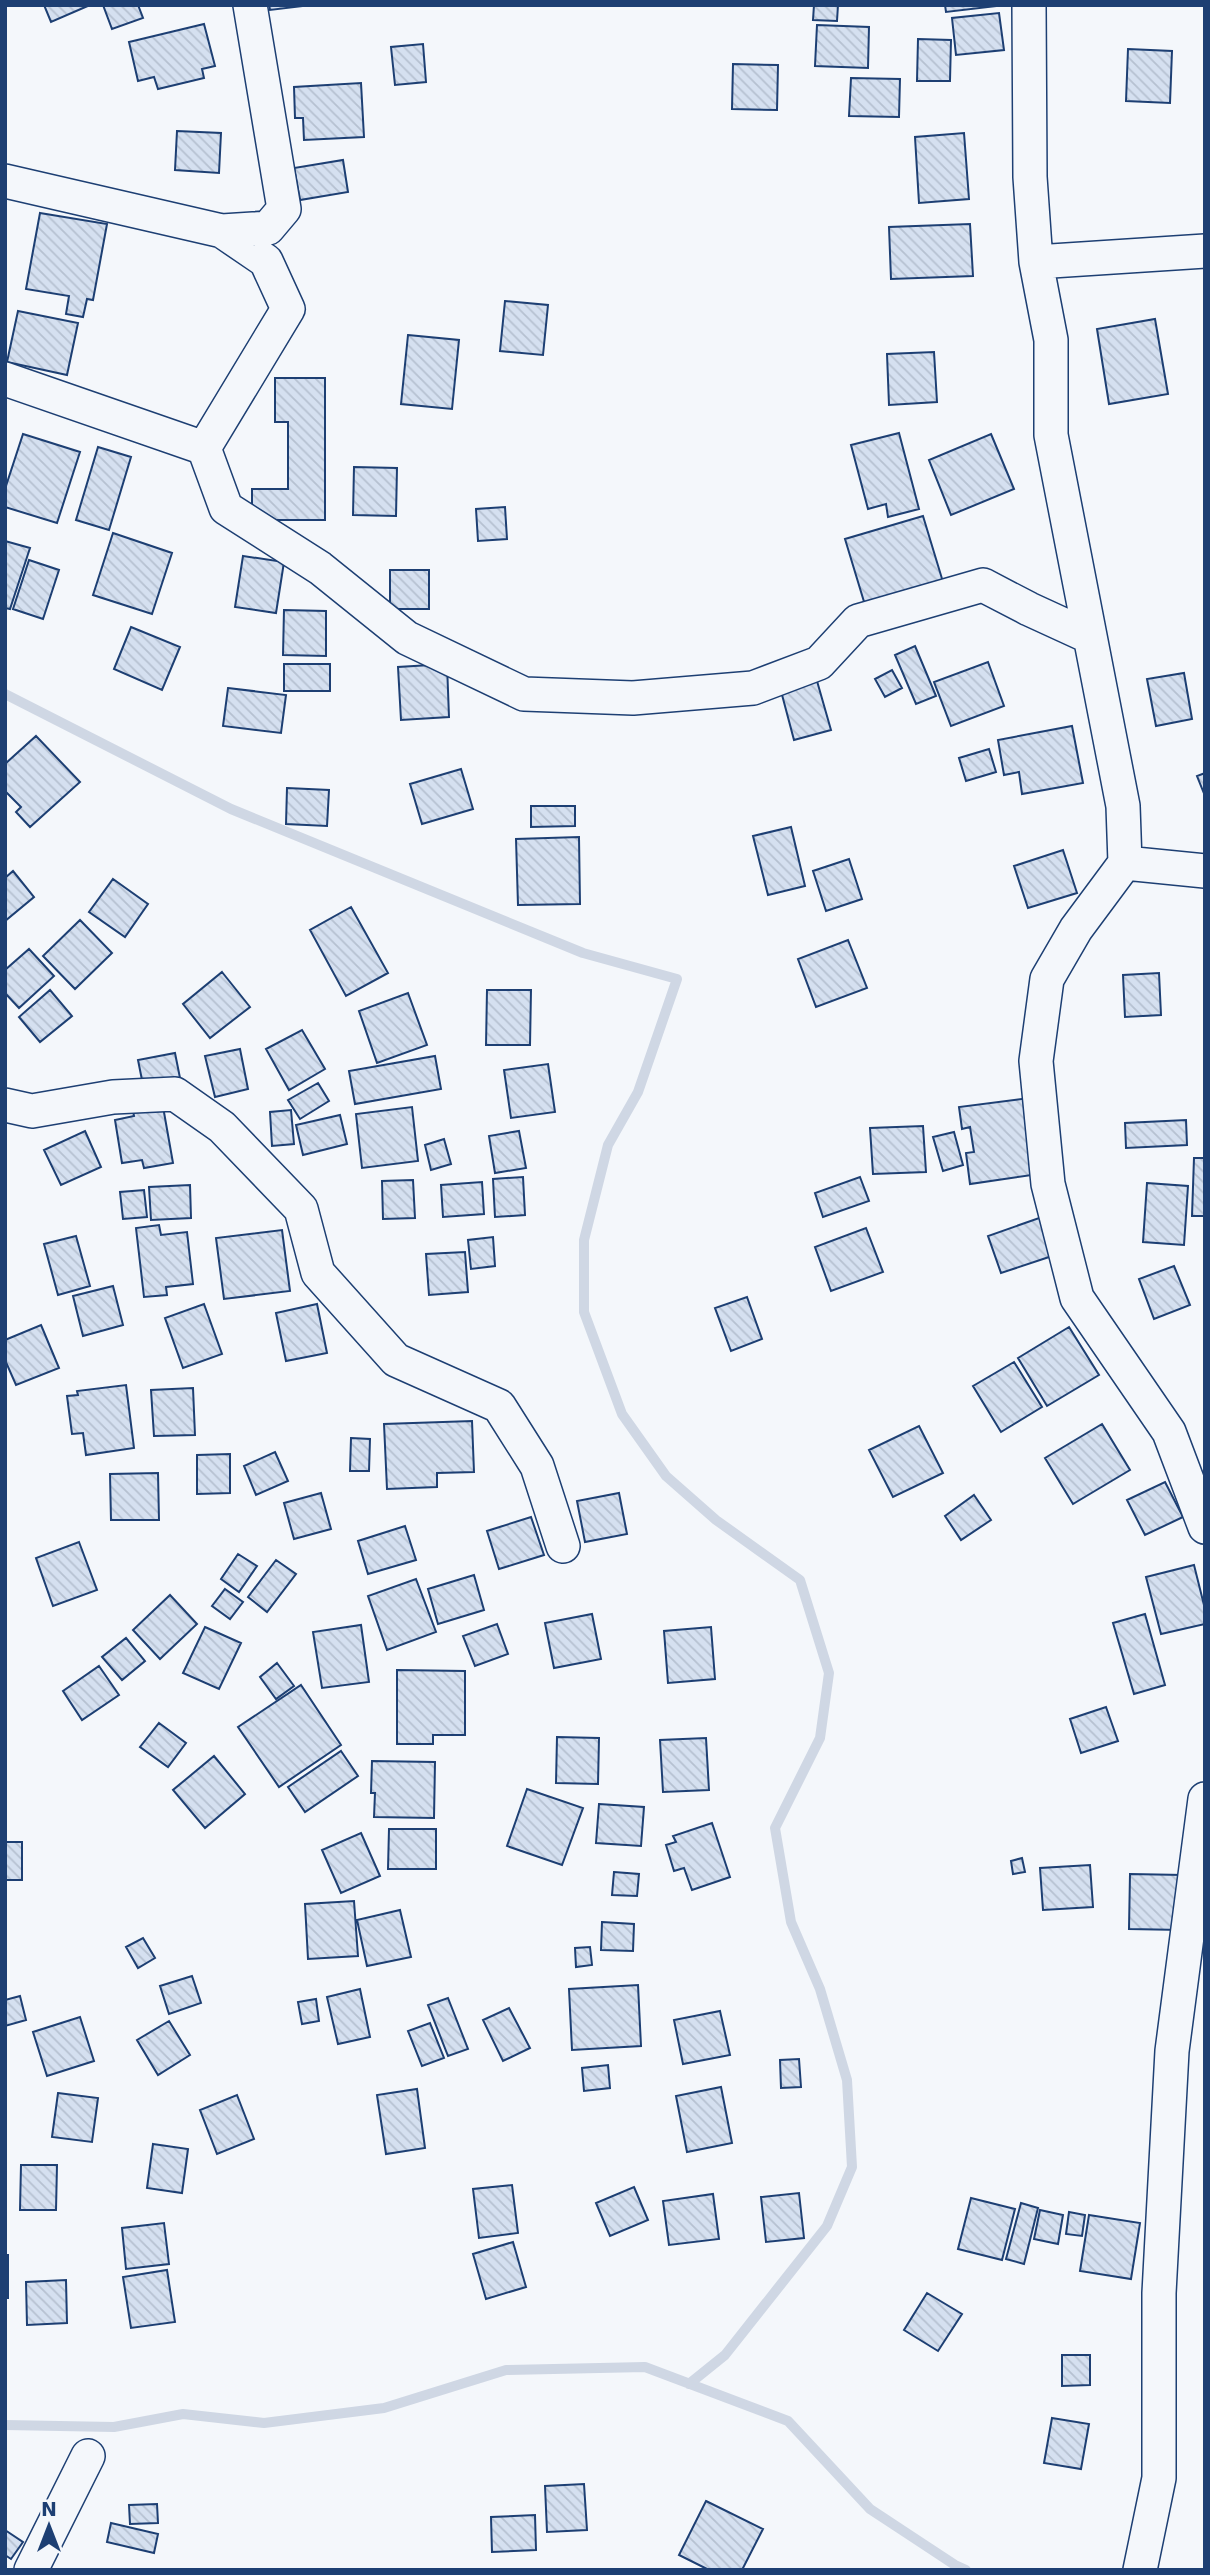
<svg xmlns="http://www.w3.org/2000/svg" width="1210" height="2575" font-family="'DejaVu Sans',sans-serif">
<style>
.lines{fill:none;stroke-linecap:round;stroke-linejoin:round}
.stream{stroke:#cfd7e4;stroke-width:10}
.building{fill:url(#building-back-hatch);stroke:#1d3f73;stroke-width:2}
.street-casing{stroke:#1d3f73;stroke-width:36}
.street{stroke:#f4f7fb;stroke-width:33}
</style>
<defs>
<pattern id="building-back-hatch" width="6" height="6" patternUnits="userSpaceOnUse" patternTransform="scale(1.75)"><rect width="6" height="6" fill="#d5e0f0"/><path d="M-1 5l2 2M0 0l6 6M5-1l2 2" fill="none" stroke="#b6c1d1"/></pattern>
</defs>
<rect width="100%" height="100%" fill="#f4f7fb"/>
<g class="lines">
<path class="stream" d="M5,694L231,809L583,953L677,979L638,1092L608,1145L584,1240V1312L622,1414L666,1476L716,1520L800,1580L829,1673L820,1738L775,1828L791,1922L820,1989L847,2080L852,2167L827,2226L725,2355L689,2384
M5,2425L114,2427L183,2414L264,2423L384,2408L506,2370L645,2367L788,2421L870,2509L955,2565L966,2570"/>
</g>
<path class="building" d="M44,5H90L51,22Z
M103,5H138L143,18L112,29Z
M269,5H311L270,10Z
M814,5H838L837,21L813,20Z
M945,5H1005L946,12Z
M999,13L1004,50L956,55L952,18Z
M204,24L215,66L202,69L204,78L158,89L154,77L138,81L129,42Z
M817,25L869,27L868,68L815,66Z
M918,39L951,40L950,81H917Z
M423,44L426,82L395,85L391,47Z
M1128,49L1172,51L1170,103L1126,101Z
M733,64L778,65L777,110L732,109Z
M851,78L900,79L899,117L849,116Z
M361,83L364,137L304,140L303,118H295L294,87Z
M177,131L221,133L219,173L175,170Z
M964,133L969,199L919,203L915,137Z
M343,160L348,192L300,200L294,168Z
M40,213L107,224L93,300L87,299L83,317L66,314L69,296L26,289Z
M970,224L973,276L891,279L889,227Z
M505,301L548,305L543,355L500,351Z
M18,311L78,323L67,375L7,362Z
M1155,319L1168,394L1109,404L1097,329Z
M408,335L459,340L452,409L401,404Z
M934,352L937,402L889,405L887,354Z
M275,378H325V520H252V489H288V422H275Z
M899,433L919,509L888,517L886,504L868,509L851,445Z
M23,434L80,452L57,523L5,507V489Z
M991,434L1014,489L951,515L929,460Z
M98,447L131,457L109,530L76,520Z
M354,467L397,468L396,516L353,515Z
M505,507L507,539L478,541L476,509Z
M923,516L943,582L865,605L845,539Z
M113,533L172,553L152,614L93,595Z
M5,541L30,548L10,609L5,608Z
M243,556L284,562L276,613L235,607Z
M29,560L59,570L43,619L13,609Z
M390,570H429V609H390Z
M284,610L326,611V656L283,655Z
M131,627L180,647L162,690L114,669Z
M915,646L936,696L916,704L895,655Z
M988,662L1004,706L951,726L934,682Z
M284,664H330V691H284Z
M447,664L449,717L401,720L398,667Z
M892,670L902,688L885,697L875,679Z
M1184,673L1192,719L1156,726L1147,679Z
M817,681L831,730L794,740L781,691Z
M228,688L286,695L281,733L223,726Z
M1072,726L1083,783L1022,794L1019,772L1004,775L998,740Z
M36,736L80,782L30,827L16,812L21,807L5,791V764Z
M989,749L996,772L966,781L959,758Z
M461,769L473,809L422,824L410,784Z
M1205,773V796L1197,776Z
M287,788L329,790L327,826L286,824Z
M531,806H575V826L531,827Z
M791,827L805,886L768,895L753,836Z
M579,837L580,904L518,905L516,839Z
M1063,850L1077,893L1028,908L1014,866Z
M849,859L862,899L826,911L813,871Z
M13,871L34,897L5,921V878Z
M113,879L148,904L125,937L89,912Z
M351,907L388,973L346,996L310,930Z
M80,920L112,953L75,989L43,956Z
M848,940L867,988L816,1007L798,959Z
M29,949L54,976L19,1008L5,993V970Z
M222,972L250,1007L210,1038L183,1004Z
M1159,973L1161,1015L1125,1017L1123,975Z
M50,990L72,1016L40,1042L19,1017Z
M487,990H531L530,1045H486Z
M408,993L427,1045L377,1063L359,1011Z
M302,1030L325,1069L289,1090L266,1049Z
M240,1049L248,1089L215,1097L205,1056Z
M175,1053L181,1083L144,1090L138,1060Z
M435,1056L441,1089L355,1104L349,1071Z
M548,1064L555,1112L511,1118L504,1070Z
M318,1083L329,1101L300,1119L288,1100Z
M1029,1098L1039,1174L970,1184L966,1153L974,1152L970,1127L962,1129L959,1107Z
M162,1101L173,1163L144,1168L142,1160L122,1163L115,1120L134,1116L132,1106Z
M412,1107L418,1161L362,1168L356,1114Z
M291,1110L294,1144L272,1146L270,1112Z
M340,1115L347,1144L303,1155L296,1125Z
M1186,1120L1187,1145L1126,1148L1125,1123Z
M923,1126L926,1172L873,1174L870,1128Z
M85,1131L101,1167L61,1185L44,1150Z
M519,1131L526,1168L495,1173L489,1136Z
M954,1132L963,1165L943,1171L933,1137Z
M444,1139L451,1164L431,1170L425,1145Z
M1194,1158H1205V1216H1192Z
M523,1177L525,1215L495,1217L493,1179Z
M860,1177L869,1201L823,1217L815,1193Z
M413,1180L415,1218L383,1219L382,1181Z
M482,1182L484,1214L443,1217L441,1185Z
M1147,1183L1188,1186L1184,1245L1143,1242Z
M190,1185L191,1218L151,1220L149,1187Z
M144,1190L147,1217L123,1219L120,1192Z
M1042,1217L1055,1255L1001,1273L988,1236Z
M159,1225L161,1235L187,1232L193,1284L166,1287L167,1295L144,1297L136,1228Z
M866,1228L883,1272L831,1291L815,1247Z
M282,1230L290,1291L224,1299L216,1238Z
M76,1236L90,1286L58,1295L44,1244Z
M493,1237L495,1266L471,1269L468,1240Z
M465,1252L468,1292L429,1295L426,1254Z
M1174,1266L1190,1305L1154,1319L1139,1279Z
M113,1286L123,1325L83,1336L73,1296Z
M747,1297L762,1339L731,1351L715,1308Z
M204,1304L222,1354L183,1368L165,1318Z
M317,1304L327,1353L286,1361L276,1313Z
M41,1325L59,1368L16,1385L5,1360V1340Z
M1069,1327L1099,1375L1047,1406L1018,1358Z
M1014,1362L1042,1407L1001,1432L973,1386Z
M126,1385L134,1448L86,1455L83,1433L72,1434L67,1396L78,1395L77,1391Z
M193,1388L195,1435L154,1436L151,1390Z
M472,1421L474,1472L437,1473V1487L387,1489L384,1424Z
M1102,1424L1130,1470L1073,1504L1045,1458Z
M919,1426L943,1473L893,1497L869,1450Z
M351,1438L370,1439L369,1471H350Z
M275,1452L288,1481L256,1495L244,1466Z
M230,1454V1493L197,1494V1455Z
M158,1473L159,1520H111L110,1474Z
M1165,1482L1183,1517L1145,1535L1127,1500Z
M321,1493L331,1529L294,1539L284,1503Z
M619,1493L627,1534L585,1542L577,1501Z
M974,1495L991,1520L961,1540L945,1516Z
M531,1517L544,1555L499,1569L487,1531Z
M405,1526L416,1560L368,1574L358,1541Z
M79,1542L97,1590L53,1606L36,1558Z
M238,1554L257,1566L239,1592L221,1579Z
M276,1560L296,1574L267,1612L248,1597Z
M1194,1565L1205,1609V1624L1161,1634L1146,1577Z
M474,1575L484,1610L438,1624L428,1589Z
M416,1579L436,1632L387,1650L368,1596Z
M225,1589L243,1602L230,1619L212,1606Z
M170,1595L197,1624L160,1659L133,1630Z
M592,1614L601,1659L554,1668L545,1623Z
M1145,1614L1165,1685L1134,1694L1113,1623Z
M497,1624L508,1654L475,1666L463,1636Z
M361,1625L369,1682L322,1688L313,1632Z
M205,1627L241,1643L219,1689L183,1673Z
M711,1627L715,1679L668,1683L664,1631Z
M126,1638L145,1661L122,1680L102,1657Z
M277,1663L294,1686L276,1699L260,1677Z
M99,1666L119,1695L82,1720L63,1691Z
M397,1670L465,1671V1735H433V1744H397Z
M301,1685L341,1745L279,1787L238,1727Z
M1106,1707L1118,1741L1081,1753L1070,1719Z
M159,1723L186,1743L168,1767L140,1747Z
M557,1737L599,1738L598,1784L556,1783Z
M706,1738L709,1790L663,1792L660,1740Z
M341,1751L358,1776L305,1812L288,1787Z
M214,1756L245,1794L205,1828L173,1790Z
M372,1761L435,1762L434,1818L374,1817L375,1793H371Z
M527,1789L583,1808L562,1865L507,1846Z
M599,1804L644,1807L641,1846L596,1843Z
M712,1823L730,1877L692,1890L684,1868L674,1871L666,1845L676,1842L673,1836Z
M389,1829H436V1869H388Z
M361,1833L380,1876L341,1893L322,1850Z
M5,1842H22V1880H5Z
M1022,1858L1025,1872L1013,1874L1011,1861Z
M1090,1865L1093,1907L1043,1910L1040,1868Z
M614,1872L639,1874L637,1896L612,1895Z
M1130,1874L1183,1875L1182,1930L1129,1929Z
M354,1901L358,1956L308,1959L305,1904Z
M400,1910L411,1957L367,1966L357,1920Z
M602,1922L634,1924L633,1951L601,1950Z
M143,1938L155,1958L138,1968L126,1947Z
M590,1947L592,1965L576,1967L575,1948Z
M192,1976L201,2003L169,2014L160,1986Z
M638,1985L641,2046L572,2050L569,1989Z
M360,1989L370,2037L338,2044L327,1997Z
M20,1996L26,2020L5,2026V2000Z
M448,1998L468,2049L448,2056L428,2005Z
M316,1999L319,2021L302,2024L298,2002Z
M509,2008L530,2048L503,2061L483,2020Z
M720,2011L730,2055L683,2064L674,2020Z
M80,2017L94,2061L47,2076L33,2032Z
M169,2021L190,2055L158,2075L137,2040Z
M430,2023L444,2058L422,2066L408,2031Z
M799,2059L801,2087L781,2088L780,2060Z
M608,2065L610,2088L584,2091L582,2068Z
M721,2087L732,2143L687,2152L676,2096Z
M417,2089L425,2148L386,2154L377,2095Z
M58,2093L98,2098L92,2142L52,2137Z
M237,2095L254,2139L217,2154L200,2110Z
M153,2144L188,2149L182,2193L147,2188Z
M21,2165H57L56,2210H20Z
M512,2185L518,2233L479,2238L473,2189Z
M634,2187L648,2220L610,2236L596,2203Z
M799,2193L804,2238L766,2242L761,2197Z
M713,2194L719,2239L669,2245L663,2201Z
M971,2198L1015,2209L1002,2260L958,2249Z
M1021,2203L1038,2208L1024,2264L1006,2259Z
M1040,2210L1063,2215L1058,2244L1034,2239Z
M1069,2212L1085,2215L1082,2236L1066,2234Z
M1089,2215L1140,2223L1131,2279L1080,2271Z
M164,2223L169,2264L126,2269L122,2228Z
M513,2242L526,2287L486,2299L473,2254Z
M5,2255H8V2298H5Z
M167,2270L175,2322L131,2328L123,2277Z
M66,2280L67,2323L27,2325L26,2282Z
M927,2293L962,2314L938,2351L904,2330Z
M1062,2355H1090V2385L1062,2386Z
M1052,2418L1089,2424L1081,2469L1044,2463Z
M584,2484L587,2530L547,2532L545,2486Z
M706,2501L763,2529L742,2570H709L679,2555Z
M157,2504L158,2523L130,2524L129,2505Z
M535,2515L536,2550L492,2552L491,2517Z
M111,2523L158,2534L154,2553L107,2542Z
M5,2530L23,2542L11,2559L5,2555Z"/>
<g class="lines">
<g class="street-casing">
<path id="street" d="M1029,5L1030,177L1036,262
M5,181L222,231L266,261L288,309L204,448
M222,231L268,228L284,209L250,5
M1205,251L1036,262L1051,340V435L1123,806L1125,863L1076,929L1047,979L1036,1061L1048,1184L1077,1298L1169,1432L1205,1527
M5,379L204,448
M204,448L226,508L320,568L407,638L524,694L633,698L753,688L819,663L858,621L983,585L1029,609L1090,637
M1125,863L1205,871
M5,1105L32,1111L113,1097L175,1094L222,1127L301,1209L318,1273L396,1360L499,1406L537,1466L563,1546
M31,2570L88,2456
M1140,2570L1159,2478V2293L1172,2051L1205,1799"/>
</g>
<use href="#street" class="street"/>
</g>
<rect width="1210" height="2575" fill="none" stroke="#1d3f73" stroke-width="14"/>
<g transform="translate(49 2526)" stroke="#f4f7fb" stroke-width="5" paint-order="stroke">
<path d="M0-5L12 26L0 18L-12 26Z" fill="#1d3f73"/>
<text y="-10" font-size="19" font-weight="bold" text-anchor="middle" fill="#1d3f73">N</text>
</g>
</svg>
